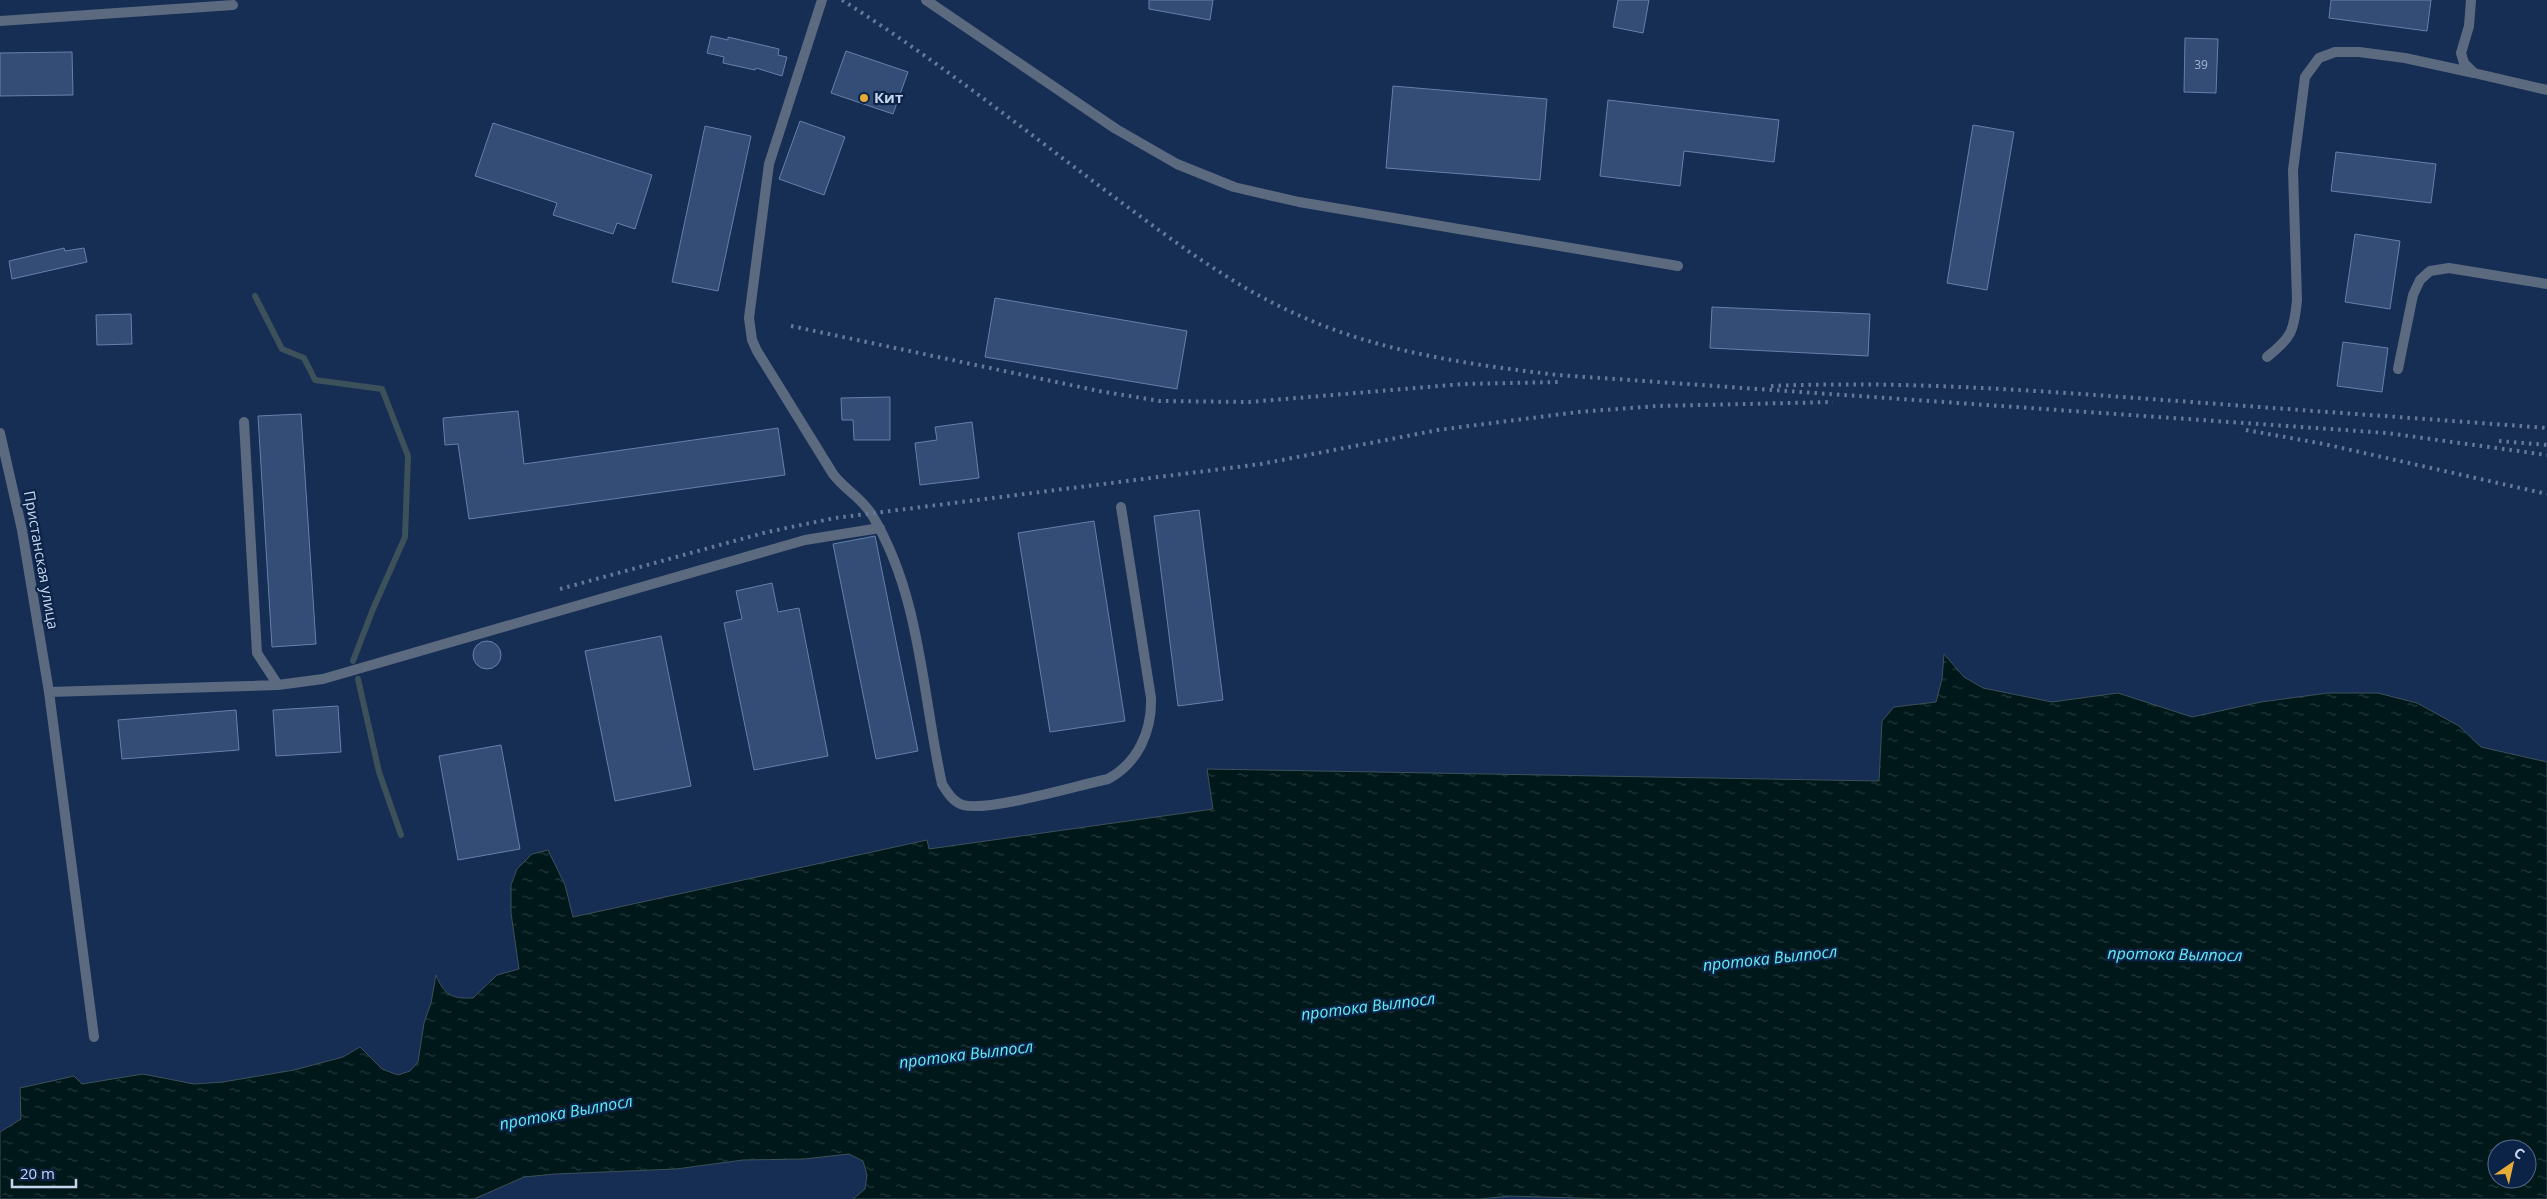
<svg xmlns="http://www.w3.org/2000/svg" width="2547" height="1199" font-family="'Open Sans',sans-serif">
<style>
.water{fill:url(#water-ripples);stroke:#3c515a;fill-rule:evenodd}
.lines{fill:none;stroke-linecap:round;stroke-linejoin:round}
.stream{stroke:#3c515a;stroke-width:6}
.building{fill:#344d76;stroke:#6580ad}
.lane{stroke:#5c6a80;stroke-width:10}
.street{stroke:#5c6a80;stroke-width:10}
.rail{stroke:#667999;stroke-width:4;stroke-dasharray:2.5 5;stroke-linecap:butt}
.poi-dot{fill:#e7ac37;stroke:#0c2348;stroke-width:2}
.labels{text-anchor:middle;stroke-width:4.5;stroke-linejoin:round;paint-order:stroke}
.number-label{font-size:12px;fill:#a2b4d0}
.poi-label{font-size:15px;font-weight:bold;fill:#c7d6ee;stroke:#0c2348;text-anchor:start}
.street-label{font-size:15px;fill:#c7d6ee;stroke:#0c2348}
.water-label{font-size:16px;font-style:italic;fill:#63ecf3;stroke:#0c2348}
</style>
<defs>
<pattern id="water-ripples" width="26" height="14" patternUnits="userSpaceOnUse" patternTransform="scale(1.25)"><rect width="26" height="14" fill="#00181a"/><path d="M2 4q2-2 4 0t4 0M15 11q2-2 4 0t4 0" fill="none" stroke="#24393c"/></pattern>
</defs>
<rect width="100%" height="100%" fill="#162d54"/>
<path class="water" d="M1944,654L1964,677L1983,688L2052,702L2118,693L2192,717L2261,702L2328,693H2378L2417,703L2459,726L2481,747L2547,762V1199H1607L1510,1196L1479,1199H853L865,1189L867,1175L863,1161L849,1154L804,1159L743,1160L676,1169L555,1174L524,1177L474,1199H0V1132L21,1119L20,1088L74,1076L82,1084L143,1074L194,1084L223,1082L294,1070L343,1057L360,1047L382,1069L398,1075L410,1071L418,1062L424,1023L431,1003L436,975C444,995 452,999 473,998L497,975L519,969L511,913V885L517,869L532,854L548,850L565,885L573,917L927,840L929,849L1213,809L1207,769L1879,781L1882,721L1894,707L1936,702L1942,679ZM2497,1149H2527V1179H2497Z"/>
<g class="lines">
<path class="stream" d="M255,296L282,349L304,358L315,380L382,389L408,456L405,537L373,609L353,661
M358,679L379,772L401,835"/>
</g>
<path class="building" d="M1149,0H1213L1210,20L1149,9Z
M1618,0H1649L1643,33L1613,27Z
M2331,0H2431L2427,31L2329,18Z
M711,36L728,40V37L779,49L778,55L787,57L782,76L756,68L755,70L723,63L724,57L707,53Z
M2185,38L2218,39L2216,93L2184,92Z
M846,51L908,72L893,114L831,93Z
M72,52L73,95L0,96V53Z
M1393,86L1547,99L1540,180L1386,168Z
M1608,100L1779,120L1774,162L1684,151L1680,186L1600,176Z
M800,121L845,137L824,195L779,179Z
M493,123L652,175L635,229L617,223L613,234L553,215L557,203L475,176Z
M1973,125L2014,132L1987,290L1947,283Z
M705,126L751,136L718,291L672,282Z
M2336,152L2436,164L2431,203L2331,191Z
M2355,234L2400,241L2390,309L2345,302Z
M64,248L65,251L84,248L87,262L12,279L9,261Z
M995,298L1187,331L1177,389L985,357Z
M1712,307L1870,314L1868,356L1710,348Z
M131,314L132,344L97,345L96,315Z
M2343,342L2388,348L2382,392L2337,386Z
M890,397V440H854L853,420H842L841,398Z
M518,411L524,464L778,428L785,475L469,519L458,444L445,445L443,418Z
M301,414L316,644L272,647L258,416Z
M972,422L979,478L920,485L915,443L937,440L935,427Z
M1199,510L1223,700L1178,706L1154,516Z
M1094,521L1125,721L1050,732L1018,533Z
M875,536L918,751L876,759L833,544Z
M772,583L778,612L799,608L828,756L754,770L724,623L742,619L736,591Z
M661,636L691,786L615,801L585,651Z
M473 655a14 14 0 1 1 28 0a14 14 0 1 1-28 0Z
M338,706L341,752L276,756L273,710Z
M236,710L239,750L122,759L118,720Z
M501,745L520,849L458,860L439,756Z"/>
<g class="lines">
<path class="lane" d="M822,0L769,164L749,318L752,340L757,351L833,474C845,490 862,498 872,515C921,596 922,694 942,784C947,792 953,802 963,805C989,812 1079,785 1108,779C1138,763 1152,731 1151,698L1121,507
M926,0L1116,129L1177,164L1234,187L1299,202L1678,266
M2471,0L2469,26L2461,53L2464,63L2474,73
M0,21L233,5
M2267,357C2291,338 2294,332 2297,300L2293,170L2305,77L2319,58L2335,52H2359L2405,58L2474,73
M2398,369L2413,295L2420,280L2430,271L2449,268L2547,284
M244,422L257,653L278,685L323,679L805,540L880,528
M94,1037L49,692L278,685"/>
<path class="street" d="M2474,73L2547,90
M0,433L22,530L49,692"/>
<path class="rail" d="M842,0C935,59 1022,128 1110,194C1171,239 1234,288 1305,318C1384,353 1473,365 1558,375L2387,433L2547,455
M791,326L1099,391L1160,401L1249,402L1463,384L1560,382
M1771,386C1912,380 2052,392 2192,402C2311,411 2429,419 2547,428
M2246,430L2324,444L2547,494
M2499,441L2547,445
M560,589L767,532L835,518L1261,464L1438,430L1578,412L1657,406L1833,402"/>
</g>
<circle class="poi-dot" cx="864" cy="98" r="5"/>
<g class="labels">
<g class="number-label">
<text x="2201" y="69">39</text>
</g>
<g class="poi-label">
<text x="874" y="103">Кит</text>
</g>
<g class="street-label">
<text transform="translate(41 560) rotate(80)" y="5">Пристанская улица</text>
</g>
<g class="water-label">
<text transform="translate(2175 954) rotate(1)" y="6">протока Вылпосл</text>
<text transform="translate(1770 958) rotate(-6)" y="6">протока Вылпосл</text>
<text transform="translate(1368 1006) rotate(-7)" y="6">протока Вылпосл</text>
<text transform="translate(966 1054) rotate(-7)" y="6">протока Вылпосл</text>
<text transform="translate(566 1112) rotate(-10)" y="6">протока Вылпосл</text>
</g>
</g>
<g transform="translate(2512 1164) rotate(34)"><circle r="24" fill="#0c2348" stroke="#576b8a"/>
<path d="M0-4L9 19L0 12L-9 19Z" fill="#e7ac37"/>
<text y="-8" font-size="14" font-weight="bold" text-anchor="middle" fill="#c7d6ee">С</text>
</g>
<path d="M12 1179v8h64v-8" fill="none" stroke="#c7d6ee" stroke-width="2.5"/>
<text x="20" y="1179" font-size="15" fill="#c7d6ee" stroke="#0c2348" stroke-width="4" paint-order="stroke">20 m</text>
</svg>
